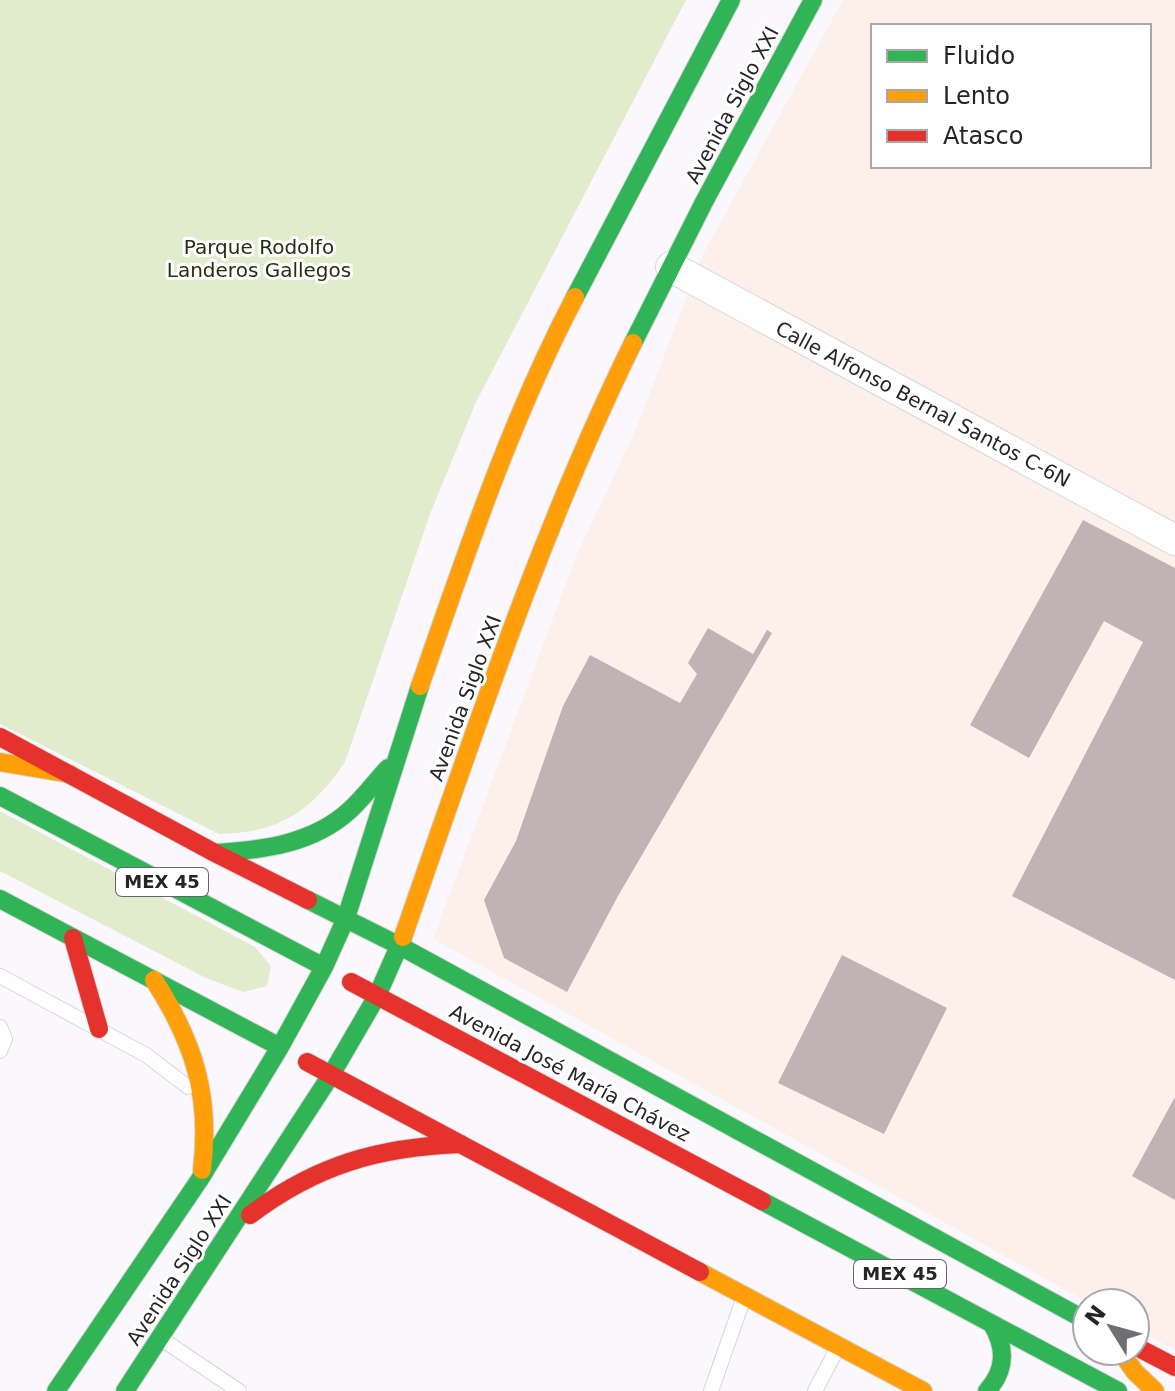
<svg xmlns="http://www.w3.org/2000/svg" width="1175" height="1391" font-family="'DejaVu Sans',sans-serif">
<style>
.industrial{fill:#fdf0ea;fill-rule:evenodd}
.green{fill:#e1eccc}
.building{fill:#c1b2b4}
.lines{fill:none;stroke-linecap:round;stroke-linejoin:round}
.lane-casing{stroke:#d7d6da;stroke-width:16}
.street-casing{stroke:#d7d6da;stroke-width:32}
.fast-casing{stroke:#d7d6da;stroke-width:20}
.slow-casing{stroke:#d7d6da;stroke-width:20}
.jam-casing{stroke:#d7d6da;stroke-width:20}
.lane{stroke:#fefeff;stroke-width:14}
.street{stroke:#fefeff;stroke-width:30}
.fast{stroke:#30b455;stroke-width:18}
.slow{stroke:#ff9f0a;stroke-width:18}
.jam{stroke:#e5322d;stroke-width:18}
.labels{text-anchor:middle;stroke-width:6;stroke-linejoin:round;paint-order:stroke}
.shield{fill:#fff;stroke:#666668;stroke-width:2}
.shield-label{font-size:18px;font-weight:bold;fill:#252427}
.street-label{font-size:20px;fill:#252427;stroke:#fff}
.park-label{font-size:20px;fill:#252f10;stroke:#fff}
</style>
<rect width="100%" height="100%" fill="#faf8fd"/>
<path class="industrial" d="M843,0H1175V1350L1135,1328V1303H1089L433,939L577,554L636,429L703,254ZM873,26H1149V166H873Z"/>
<path class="green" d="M0,0H686L476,402L430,514L345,762C312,811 279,833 219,834L0,724Z
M0,811L255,947L271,966L267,986L243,992L206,978L0,871Z"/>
<path class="building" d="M1083,520L1175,568V980L1012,896L1143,642L1104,621L1029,758L970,725Z
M708,628L753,654L767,630L772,633L618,896L567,992L504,958L484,900L516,841L563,706L590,655L680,703L697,674L688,663Z
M842,955L947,1008L884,1134L778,1083Z
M1175,1097V1200L1132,1176Z"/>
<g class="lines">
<g class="lane-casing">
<path id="lane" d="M0,976L146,1055L188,1087
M0,1027L5,1039L0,1051
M163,1340L239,1391
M711,1391L743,1300
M815,1391L837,1349"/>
</g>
<g class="street-casing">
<path id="street" d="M671,267L1175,540"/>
</g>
<g class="fast-casing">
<path id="fast" d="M575,297L731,0
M633,343L704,202L813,0
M0,796L324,967
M215,853C263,850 313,844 350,810C364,797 375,782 388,768
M0,899L280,1047
M308,900L400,946L1087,1321
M762,1201L1118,1391
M56,1391L200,1179L280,1047L324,967L346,918L420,686
M125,1391L331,1075L377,996L403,937
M987,1391C1006,1370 1006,1348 992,1324"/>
</g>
<g class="slow-casing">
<path id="slow" d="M420,686C466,554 510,421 575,297
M0,762L70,774
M403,937C473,737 539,534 633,343
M154,980C194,1042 211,1096 202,1170
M700,1272L923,1391
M1120,1351L1135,1372L1155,1391"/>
</g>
<g class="jam-casing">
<path id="jam" d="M0,737L215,853L308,900
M73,938L99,1029
M351,982L762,1201
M307,1062L700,1272
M250,1215C316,1165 379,1147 461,1144
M1135,1346L1175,1367"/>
</g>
<use href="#lane" class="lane"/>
<use href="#street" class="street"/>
<use href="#fast" class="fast"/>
<use href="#slow" class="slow"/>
<use href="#jam" class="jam"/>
</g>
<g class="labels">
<g class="shield">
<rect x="116" y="868" width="92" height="28" rx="6"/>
<rect x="854" y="1260" width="92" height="28" rx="6"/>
</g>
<g class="shield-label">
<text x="162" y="888">MEX 45</text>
<text x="900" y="1280">MEX 45</text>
</g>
<g class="street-label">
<text transform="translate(732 105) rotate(-62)" y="7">Avenida Siglo XXI</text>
<text transform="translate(923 404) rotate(28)" y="7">Calle Alfonso Bernal Santos C-6N</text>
<text transform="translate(465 698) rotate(-70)" y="7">Avenida Siglo XXI</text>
<text transform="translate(570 1073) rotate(28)" y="7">Avenida José María Chávez</text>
<text transform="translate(179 1270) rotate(-57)" y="7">Avenida Siglo XXI</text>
</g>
<g class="park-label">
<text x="259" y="254">Parque Rodolfo<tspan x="259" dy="23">Landeros Gallegos</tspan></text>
</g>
</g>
<rect x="871" y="24" width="280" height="144" fill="#ffffff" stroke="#a8a7a9" stroke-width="2"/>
<rect x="887" y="50" width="40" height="12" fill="#30b455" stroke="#a8a7a9" stroke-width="2"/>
<text x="943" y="64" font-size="24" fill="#252427">Fluido</text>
<rect x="887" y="90" width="40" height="12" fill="#ff9f0a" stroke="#a8a7a9" stroke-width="2"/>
<text x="943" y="104" font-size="24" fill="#252427">Lento</text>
<rect x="887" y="130" width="40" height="12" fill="#e5322d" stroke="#a8a7a9" stroke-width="2"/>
<text x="943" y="144" font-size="24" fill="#252427">Atasco</text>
<g transform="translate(1111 1327) rotate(307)"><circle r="38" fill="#ffffff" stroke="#a8a7a9" stroke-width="2"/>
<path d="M0-6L14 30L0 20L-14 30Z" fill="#706e72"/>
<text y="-12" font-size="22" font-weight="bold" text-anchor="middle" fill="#252427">N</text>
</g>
</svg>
